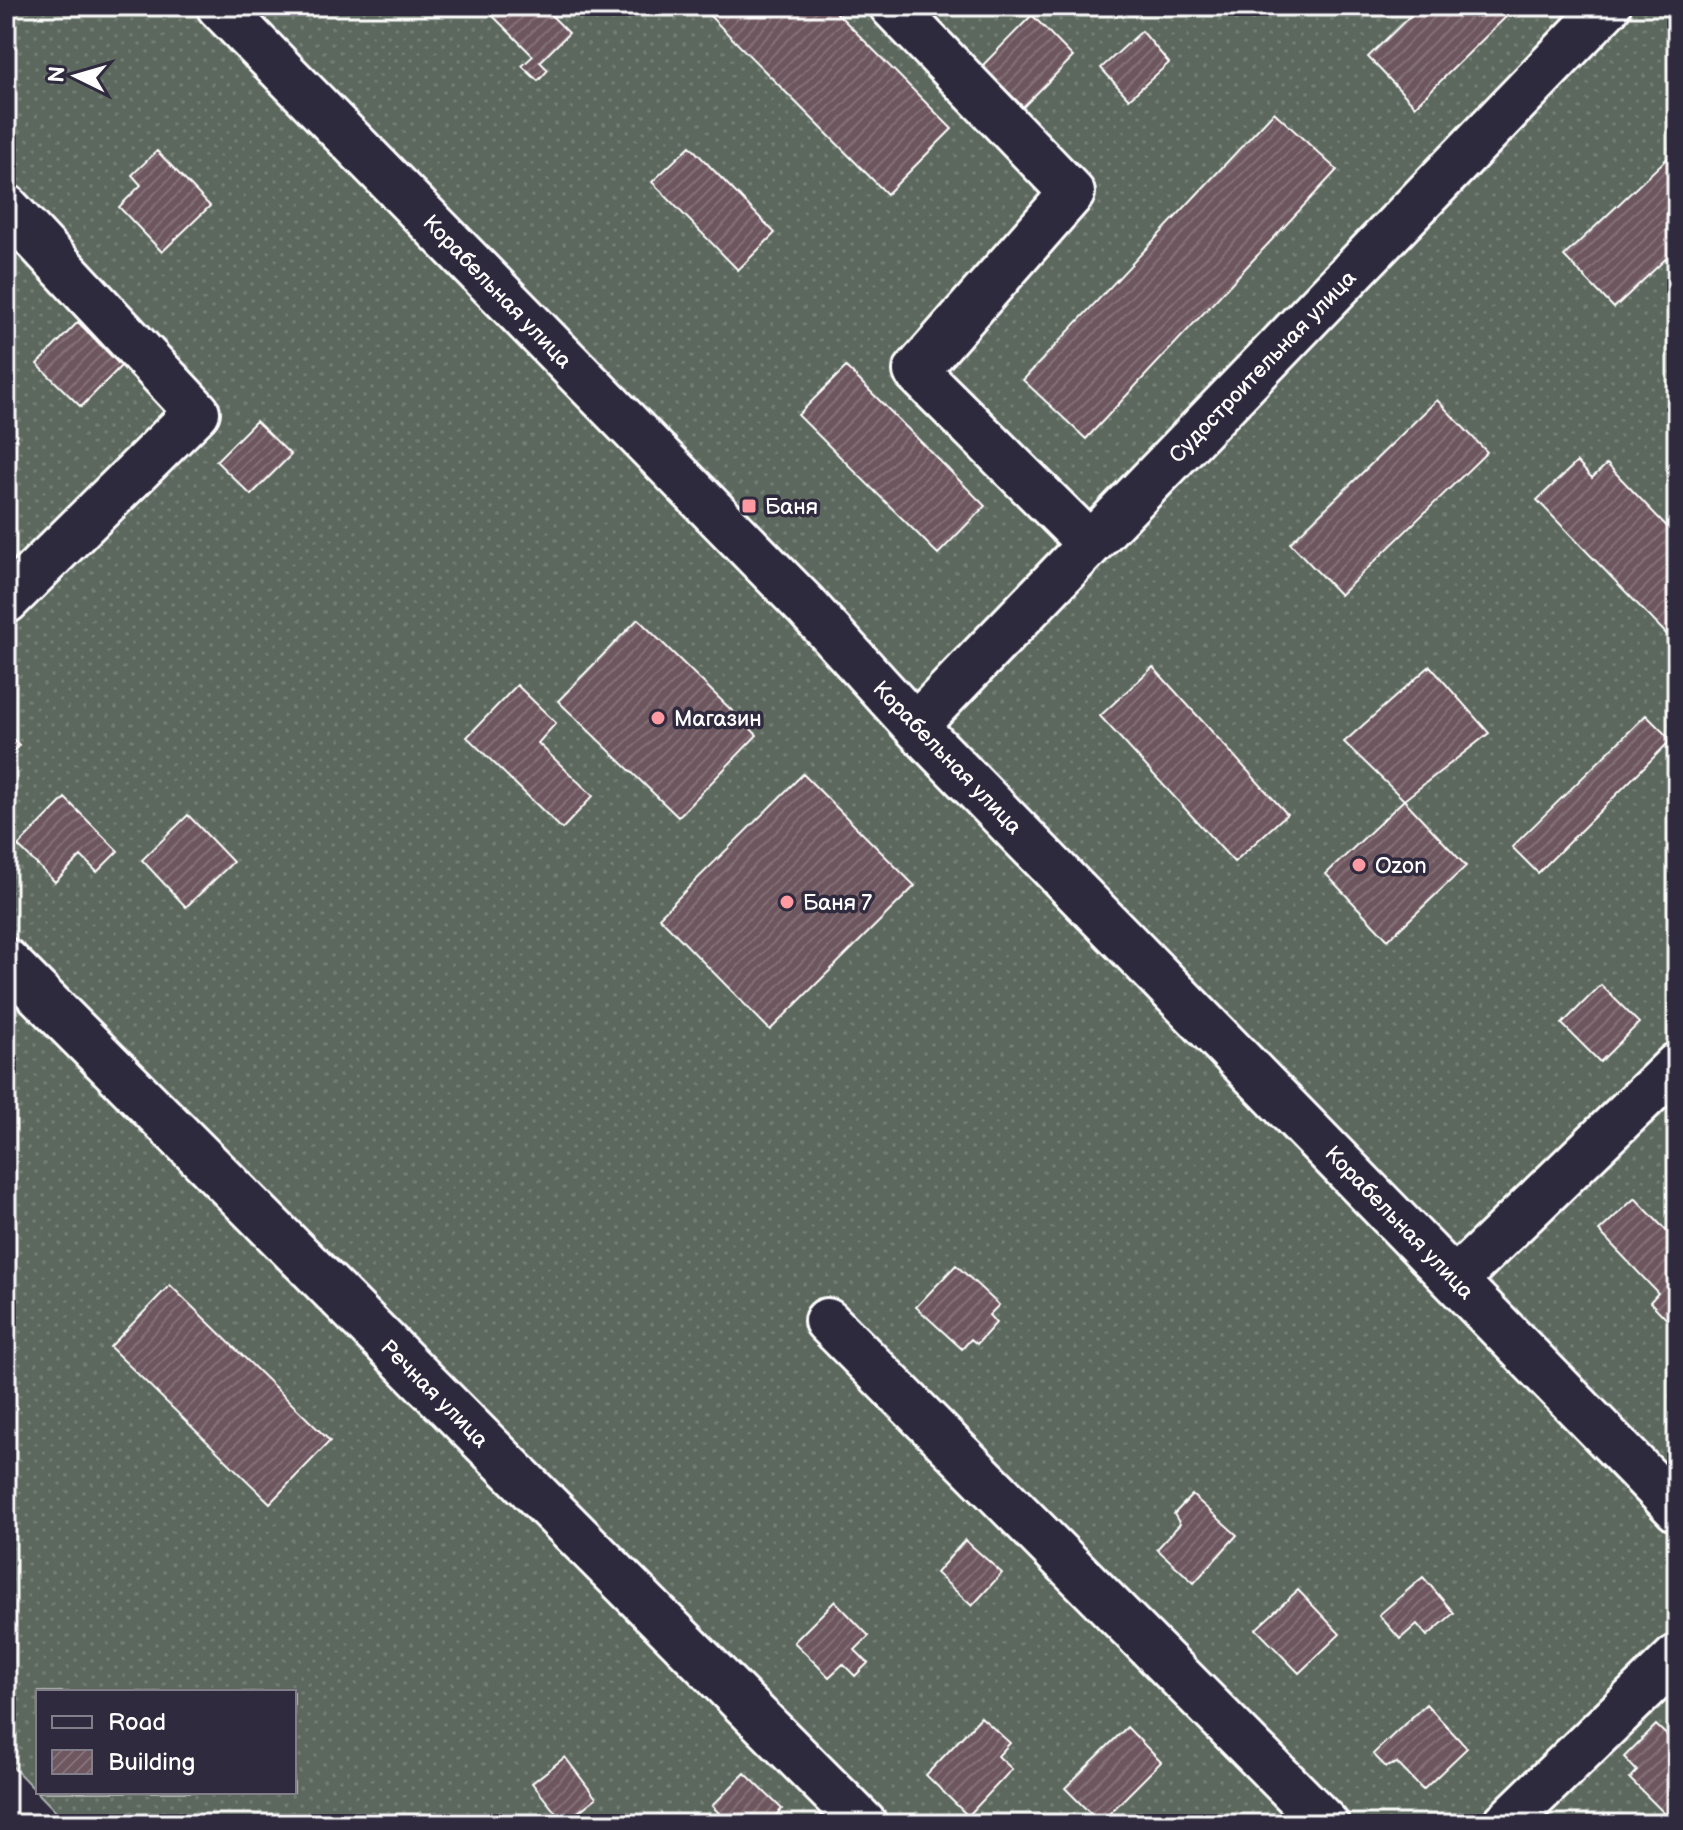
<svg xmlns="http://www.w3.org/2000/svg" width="1683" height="1830" font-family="'Balsamiq Sans',sans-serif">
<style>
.garden{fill:url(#garden-dots);stroke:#aeb4ae;stroke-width:2;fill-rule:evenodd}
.building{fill:url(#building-hatch);stroke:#fff;stroke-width:2}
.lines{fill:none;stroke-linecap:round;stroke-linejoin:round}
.minor-casing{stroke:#fff;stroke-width:50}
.minor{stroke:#2f2a3d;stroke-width:44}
.poi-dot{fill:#ff9aa2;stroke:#2f2a3d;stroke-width:3}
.labels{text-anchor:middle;stroke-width:7;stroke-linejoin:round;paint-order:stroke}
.street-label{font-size:22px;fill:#fff;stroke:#2f2a3d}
.poi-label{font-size:22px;fill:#fff;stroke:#2f2a3d;text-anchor:start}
</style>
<defs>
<pattern id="garden-dots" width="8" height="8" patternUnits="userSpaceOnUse" patternTransform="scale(2)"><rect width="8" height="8" fill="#5c685d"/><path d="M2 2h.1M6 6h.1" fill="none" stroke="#747f75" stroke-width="1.8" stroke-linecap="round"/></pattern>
<pattern id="building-hatch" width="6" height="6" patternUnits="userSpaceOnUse" patternTransform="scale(2)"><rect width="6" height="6" fill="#6e575f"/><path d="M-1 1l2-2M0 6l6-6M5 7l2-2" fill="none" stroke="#847077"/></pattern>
</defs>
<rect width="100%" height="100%" fill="#2f2a3d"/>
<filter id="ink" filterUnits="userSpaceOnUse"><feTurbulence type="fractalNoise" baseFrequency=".0125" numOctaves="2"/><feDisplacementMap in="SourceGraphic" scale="16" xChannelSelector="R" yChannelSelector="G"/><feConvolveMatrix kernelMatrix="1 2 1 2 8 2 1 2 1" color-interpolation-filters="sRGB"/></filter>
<g filter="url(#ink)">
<path class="garden" d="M6,6H1677V1824H68L6,1760ZM38,1692H294V1792H38Z"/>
<path class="building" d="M483,6H542L569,33L540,62L548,70L538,81L522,66L533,56Z
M700,6H830L952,129L887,194Z
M1420,6H1517L1415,106L1368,57Z
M1032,15L1073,57L1023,107L982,66Z
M1142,31L1169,63L1129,99L1101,68Z
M6,37L15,46L6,54Z
M1274,112L1337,170L1086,439L1023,380Z
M690,146L775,233L738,270L652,182Z
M1677,149V248L1614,308L1564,256Z
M157,151L210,206L162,252L119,207L141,185L132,175Z
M78,322L121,366L81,407L37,364Z
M846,367L985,506L938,554L798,415Z
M1437,400L1487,452L1340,595L1290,543Z
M256,421L291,455L251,495L216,461Z
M1577,462L1592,478L1607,464L1677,537V645L1537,500Z
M638,619L757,735L678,817L558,701Z
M1430,666L1489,733L1404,800L1344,742Z
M1153,667L1287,814L1234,862L1100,716Z
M517,685L556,723L538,743L593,796L562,829L467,737Z
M1646,715L1671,740L1538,873L1512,847Z
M6,732L19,745L6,758Z
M803,774L915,886L770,1030L659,917Z
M65,798L118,851L97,872L81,856L55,882L18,846Z
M1404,800L1466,866L1388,940L1326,874Z
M188,815L233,862L186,907L142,860Z
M1601,985L1639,1023L1600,1062L1562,1024Z
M1635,1198L1677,1242V1330L1650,1302L1658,1293L1599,1231Z
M956,1265L999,1305L989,1315L996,1323L977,1344L971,1339L962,1349L916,1307Z
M170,1285L330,1441L270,1503L110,1347Z
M1192,1495L1237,1535L1194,1583L1157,1549L1180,1524L1174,1514Z
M965,1540L1002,1573L972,1606L936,1573Z
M1423,1577L1454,1613L1427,1636L1417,1624L1400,1639L1379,1615Z
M1298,1590L1340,1634L1299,1673L1256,1629Z
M835,1601L869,1636L855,1650L868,1663L855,1676L843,1664L829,1677L794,1642Z
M1426,1704L1467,1748L1423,1790L1397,1763L1386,1767L1373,1754Z
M981,1717L1010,1743L998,1756L1012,1769L968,1816L926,1775Z
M1656,1725L1677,1745V1815L1672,1821L1630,1779L1637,1771L1624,1757Z
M1127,1727L1161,1762L1100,1823L1065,1788Z
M565,1757L596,1798L564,1823L532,1783Z
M745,1773L782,1809L767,1824H730L712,1806Z"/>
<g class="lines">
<g class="minor-casing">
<path id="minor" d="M219,6L805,605L915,726L1677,1509
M892,6L1072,193L916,371L1090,544
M6,207L197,412L6,601
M915,726L1608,6
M6,961L864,1824
M1456,1279L1677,1065
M827,1321L1326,1824
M1505,1824L1677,1657"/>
</g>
<use href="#minor" class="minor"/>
</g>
</g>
<g class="poi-dot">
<rect x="741" y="498" width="16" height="16" rx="4"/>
<circle cx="658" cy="718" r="8"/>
<circle cx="1359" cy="865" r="8"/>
<circle cx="787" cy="902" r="8"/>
</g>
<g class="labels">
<g class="street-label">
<text transform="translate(498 291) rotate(46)" y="8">Корабельная улица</text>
<text transform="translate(1262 366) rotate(-46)" y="8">Судостроительная улица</text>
<text transform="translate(948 757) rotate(46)" y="8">Корабельная улица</text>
<text transform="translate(1400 1222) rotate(46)" y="8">Корабельная улица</text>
<text transform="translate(435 1393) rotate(45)" y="8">Речная улица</text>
</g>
<g class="poi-label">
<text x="765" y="514">Баня</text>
<text x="674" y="726">Магазин</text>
<text x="1375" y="873">Ozon</text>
<text x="803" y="910">Баня 7</text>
</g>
</g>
<rect width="1683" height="1830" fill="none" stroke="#2f2a3d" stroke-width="32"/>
<rect x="16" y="16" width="1651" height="1798" fill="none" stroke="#fff" stroke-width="3" filter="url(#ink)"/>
<rect x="36" y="1690" width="260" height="104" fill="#2f2a3d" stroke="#827f8b" stroke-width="2"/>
<rect x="52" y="1716" width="40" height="12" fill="#2f2a3d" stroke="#827f8b" stroke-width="2"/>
<text x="108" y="1730" font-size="24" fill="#ffffff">Road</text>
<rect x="52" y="1750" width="40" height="24" fill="url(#building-hatch)" stroke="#827f8b" stroke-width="2"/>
<text x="108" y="1770" font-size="24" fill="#ffffff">Building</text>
<g transform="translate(76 76) rotate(275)" stroke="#2f2a3d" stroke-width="6" paint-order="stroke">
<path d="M0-6L14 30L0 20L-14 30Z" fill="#ffffff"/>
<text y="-12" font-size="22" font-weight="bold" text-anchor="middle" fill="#ffffff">N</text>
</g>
</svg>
